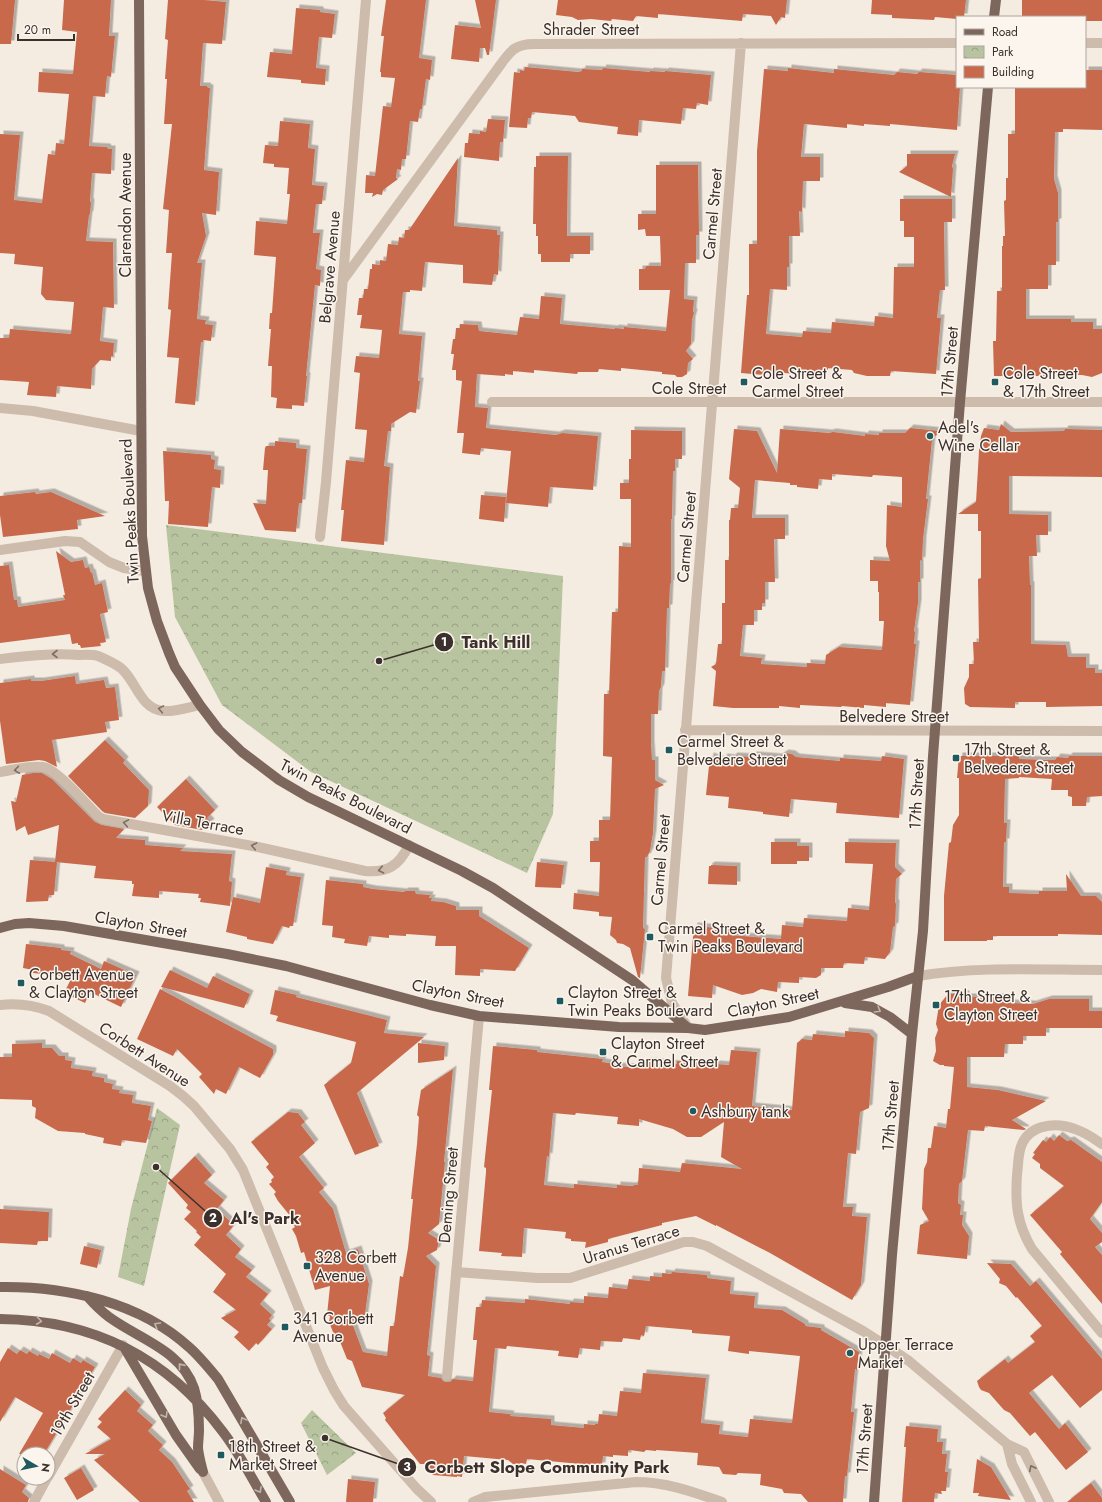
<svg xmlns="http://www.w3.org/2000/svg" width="1102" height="1502" font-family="Jost,sans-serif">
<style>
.park{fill:url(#park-crowns)}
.building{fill:#c8694b;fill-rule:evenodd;filter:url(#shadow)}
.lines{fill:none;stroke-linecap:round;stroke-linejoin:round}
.minor{stroke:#cdbbac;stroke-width:10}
.major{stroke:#7d675c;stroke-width:10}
.oneway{stroke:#7d6f65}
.oneway2{stroke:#c2b5ac}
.poi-dot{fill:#1f5a5e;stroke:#fbf5ee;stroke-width:1.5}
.labels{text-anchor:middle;stroke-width:3;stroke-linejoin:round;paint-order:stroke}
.street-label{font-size:16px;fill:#3b302b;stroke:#fbf5ee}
.poi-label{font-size:16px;fill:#3b302b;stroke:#fbf5ee;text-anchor:start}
.leader{fill:none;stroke:#3b302b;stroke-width:1.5}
.callout-dot{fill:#3b302b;stroke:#fbf5ee;stroke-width:1.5}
.mark-label{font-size:12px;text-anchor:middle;font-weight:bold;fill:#fff}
.callout-label{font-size:17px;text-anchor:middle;font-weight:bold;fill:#3b302b;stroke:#fbf5ee;stroke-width:3;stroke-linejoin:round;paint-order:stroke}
</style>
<defs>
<pattern id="park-crowns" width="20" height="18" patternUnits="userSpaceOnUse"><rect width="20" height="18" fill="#b8c4a0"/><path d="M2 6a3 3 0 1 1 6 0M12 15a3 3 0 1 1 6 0" fill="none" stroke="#97a083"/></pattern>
<filter id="shadow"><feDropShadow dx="3.5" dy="-3.5" stdDeviation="0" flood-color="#0004"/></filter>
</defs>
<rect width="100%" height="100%" fill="#f4ebe1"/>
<path class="park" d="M166,525L563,576L553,814L527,873L311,772L222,705L175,617Z
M157,1108L180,1125L144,1286L118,1277L131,1209Z
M312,1410L356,1453L327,1475L301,1423Z"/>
<path class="building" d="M0,0H15L11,44H0Z
M64,0H111L109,36H115L111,77L107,76L105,97L93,96L89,146L107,147L108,149H112L111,174L92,173L90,201L91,203L90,214L89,215L86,241L113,242L114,308L103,307L100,341L114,343L113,356H111V361L100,360L92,369L91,389L57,386L56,397L27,395L29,382L0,380V338H9L10,329L71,334L74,302L46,300L41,294L43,267L14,264L15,254L0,253V134L20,135L14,200L42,203L48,154L55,155L56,143L64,144L69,94L38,92L39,72L73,74L77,32L62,30Z
M168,0H204L226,2L222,44L203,43L200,86H207L208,88H210L204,170L219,172L216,215L202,213L206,236L197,263H202L197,319L206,320L205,324L213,325L211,341L203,340V342H201L195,405L175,403L179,358L167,357L171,310L168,309L172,253H166L169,210L163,209L172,124H164L167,79H165L168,40L165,39Z
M386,0H426L419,58L432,60L430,80L426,79L422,109H420L418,122L410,121L406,159H402L401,170L397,169L396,178L398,179L383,190L382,195L377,194L372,197L373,193H365L366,175L375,176L383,106L391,107L395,78L381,77V72H380L384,36H381Z
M475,0H496L489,55H487L485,48H480L479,62L451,59L455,25L481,28Z
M558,0H787L785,18L781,17L776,25L771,16L743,14L742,21L658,14V18L636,16L633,21L612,19L611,21L591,19L578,20L572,17L556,15Z
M872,0H966L964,17H957V19L935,17L934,20L892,18V15L871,14Z
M1022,0H1102V21H1085V17H1022Z
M296,8L320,10V12L335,14L332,38L319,37L316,68L326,69L325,85L301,83V80L267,77L270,52L292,54Z
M525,67L578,72L582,71V69L602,70L603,68L650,72V71L665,72V71L711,75L708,105L697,103L696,109L683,108L681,124L639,120L638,136L617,134L618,127L579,122L575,116L532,112L531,118H528L527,128L509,127L514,72L520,73V70L524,71Z
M788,68L834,73V69L894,75L897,72L917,74L919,72L957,75V87H960L957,130L890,124V126L864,124V126L847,124V128L804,124L801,157H820V181H803L802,212L799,211L800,236H789V267H787V290L770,289L766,334L802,337L803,331L831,333L832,322L874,326L875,316L893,318L894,267H914V237H904V221H900V199H952V222H944L945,290H940L937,318H941L936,374L891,371L890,376H867L854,373L852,370L828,368L827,372H806L805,375L764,371V375L741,373L747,295H749V244H757V151L764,69L788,71Z
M1085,70H1102V130L1063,129V132H1055L1054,179L1058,193V222H1056V265H1048V289H1026V319H1071V322H1093V329H1102V373L1092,377L1082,375L1051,374L1049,376H994L993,341H996L997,291H1002V246H1003V236H1005L1004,201L1006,200V178H1008V134H1015V87H1085Z
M488,119L505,120L503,142H500L499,161L464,157L465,143H468L469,133L480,134V131L486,132Z
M280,121L310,124L308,148L315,149L312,185L324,186L322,204H316L313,233H320L316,269L321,270L320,286L315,285L306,376H307L304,406L292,405V409L276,408L277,398L271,397L272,366H268L271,329H269L270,313H272L276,257L254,255L256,221L287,224L290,194H287L289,168L274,167V164L263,163L265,145L278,146Z
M907,154H955L952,166L953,169L951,197L899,172L907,166Z
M536,156H568L567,236H590V254H570V262H541V254H538V236H536V224H533L534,167H536Z
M458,158L454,226L497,230V235H500L498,275L494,274L492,285L463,283V265L425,262L422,291L410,290V292H403L399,334L422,336L418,381H420L416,413L410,412L391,424V431H388L384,466L390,467L384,545L341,541L344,510H341L346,460L364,462L367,430L355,429L360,373L354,372L356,356L379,358L382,330L360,328L362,315H357L359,298H363L364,289H368L370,269H372V264L380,265V260L386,261L388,244L398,245L399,237L404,238L405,230H409Z
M656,165H698L699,235H696V263H685L684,299L694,300L693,311L694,313L692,320L691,344L686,351L693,359L688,363L687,374L682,377H677L675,375L662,374V372L621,368V371L599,369L598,372H578L577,374L534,370V373L513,371V375L505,374V376L477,374L475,407L488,408L486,428L556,435L562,433L598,436L593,490L550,487L548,507L506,503L511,451L481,448L480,455L462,453L464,433H457L462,381L456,380V370H452L454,354H451L453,339H455L456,328H460V324L478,325L479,331L517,335L520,317L539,319L541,296L562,298L560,324L615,329V328L624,329V327L666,331L670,290H639V269H645L646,266H661L660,236H646L645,229L638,230V214H656Z
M1001,424L1011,432L1064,431L1065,429L1102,430V477L1009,476V514L1048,515V535H1036L1037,556H1029L1030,585H1031V644L1066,645L1068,657H1086V668H1095V673H1102V706L1046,707V702H1015V708L970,707L965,704L964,688L969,677V664H974L973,642H979L978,579L981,578V531H978V514H958L976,502L979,451L981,436L984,428L999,430Z
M910,428L940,431L932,440L926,499H928L923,539L922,561L920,560V582H918V603L914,631L915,632L914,644H916L910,705L886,703V707L864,705V708L842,706L841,707L800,705V708L779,706V708H733L713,706L716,671L711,667L716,664L718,644H722V603H725V560H729V520H730L731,508H738L740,488L729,479L734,429L757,431L777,473L780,429L829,433L833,432L865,436V434L879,435V433H905ZM832,474L872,477L873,475L902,477V507L887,505L886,546L890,561L870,560V581H878V592H879V621H884L882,650L839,647L826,655L825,664L807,663V667L761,664L762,658L740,656L743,625H754V610H762V603H765V582H775L774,539H785V518H752L755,480L790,483V485H797V487L818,489L819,479L832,480Z
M631,430L682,431V459H675V471H673L672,519H671V583L670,584L669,608H667L665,671H662L661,687L659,691L658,714H651V744L652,760H655V780L664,785L655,789L653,833L650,851L647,857H645L643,928L645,929L640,978L638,977L630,948L623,944L617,943L616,940L610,935L612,917L599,916V912L573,909L574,893L599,896L600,862H590V841H599V820H610L612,757L603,756L604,694H609L612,612H618L619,546L631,547V499H620V483H629V459H631Z
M275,441L296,443V448L307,449L302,503H299L296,532L265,530L253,503L266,504L268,470H263L265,448L266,446H275Z
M163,451L211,455V459L215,460L214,469L221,470L220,488L212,487L208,527L168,524L169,501H165Z
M35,492L36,494L51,492L105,516L77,520L78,529L3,537L0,515V496Z
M481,495L506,497L504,522L479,519Z
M56,551L71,562L83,560L85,568L89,567L91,573L92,572L95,585L102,583L108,612L100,614L106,642L100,643L101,646L81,648L80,645H78V643L72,644L70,634L0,643V566L9,565L14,600H17L18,607L65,600L63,595H65Z
M75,676L76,684L104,680L106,688L115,687L119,720L105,722L107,732L52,740L57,767L45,761L39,760L6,764L0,721V683L31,679V681H41Z
M105,740L125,760L123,763L149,790L148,806L135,818L105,813L102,811L68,776Z
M785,753L792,754L796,757L840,761V758L881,761L882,756L904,759L899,818L836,813L837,803L791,799L789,817L763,814V812L728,808L729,797L706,795L710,756L722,760L724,757L732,758L734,756L753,757V755L779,757Z
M959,756H1019V759L1047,760H1055L1057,757L1068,758L1069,756H1102V796L1087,797L1086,806H1072V797L1068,796V790H1051L1052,779L1019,777V778L1005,779L1004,823H1007L1006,842H1004L1003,887H1009V893L1039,894V891H1067L1066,874L1081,896H1096L1102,902V935L1058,934V936H993V940H987V941H944V896L949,843L951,842L953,825L959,815V778H957Z
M33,773H42L52,779L95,822L102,825L124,829L116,838L145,840V845L183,848L180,851L232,854L229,881L232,882L230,906L200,902L201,898H198L199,894L159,891V898L132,896L134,884H132V881L94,878L96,866L55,862L59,825L28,835L25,826L16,831L11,801L16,802L22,775Z
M186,779L215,810L207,818L211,822L202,830L175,825L157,807Z
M771,842H797V846H809V861H797V864H771Z
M845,842L896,843L895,867L902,874L896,879L895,902L896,904L895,926L893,927L890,952L885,959L865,957L864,964L844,963L843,968H821V975L816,978L799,977V983L778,982L777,992L761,989L753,993L742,995L713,985L712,998L688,996L694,926L729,929V935L781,939L782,925L803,927L804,918L847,921L848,908L869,910L873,864L845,863Z
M30,860L57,862L54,895H49L48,901L26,902Z
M537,862L564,865L561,888L535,887Z
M711,865L737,866V885L708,884L709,866H711Z
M266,867L287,871L286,875L301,877L293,926H290L289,928L282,926L273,944L247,939V937L226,932L233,897L260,903Z
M326,880L363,884V887L373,889L404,892L405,891H415L416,894L430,895L429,898H432L431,901L443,902L456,906V910H479V916L529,948L515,971L480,969V976L455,975L456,946H435L436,936L406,934V936L389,935V938L369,936L367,946L344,943L345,939L332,937L333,926L322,925Z
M26,944L61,948V950L71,951L70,954L101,969L104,961L136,975L121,1007L90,992L85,1003L64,993L72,977L33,973V970L23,968Z
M170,970L207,988L213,976L250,994L244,1008L161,987Z
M160,989L273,1049V1055L260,1078L239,1067L226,1094L216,1089L214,1094L199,1077L202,1074L177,1049L173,1056L137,1039Z
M275,990L297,995L296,997L387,1020L384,1033L424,1037L357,1093L379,1146L355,1155L324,1085L351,1063L356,1042L276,1021L278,1016L270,1014Z
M948,994H966V997H1003L1010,1003L1033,1004L1049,999H1089V1011H1102V1028H1046V1036H1023V1044H1005L1004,1057H967V1087L998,1090L1046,1101L1012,1120L1026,1129L1024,1130L985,1126L984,1131L968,1130L962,1181L959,1184L958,1203L961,1205L960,1215H963L962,1225L969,1236L967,1259L917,1254L920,1225L929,1221L922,1209L924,1169L927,1162L928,1148H931L934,1126L946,1128L948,1109H950L954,1067L944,1066V1065H940L933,1061L936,1051L935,1038L938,1030L936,1024L939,1005Z
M845,1031L869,1033L874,1038L869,1108L860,1112L856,1154L848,1153L843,1207H853L852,1216L867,1217L861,1285L852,1300L770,1253L716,1225V1226L696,1216L662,1223V1225L608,1239V1242L585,1248L586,1242L571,1241V1239L565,1238L566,1232L524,1228L522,1257L501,1256L502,1253L479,1251L486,1172V1168L484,1167L492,1090H489L493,1046L537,1050V1052L603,1059L602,1062L615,1064V1066L646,1068L647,1061L677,1064V1061L729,1065L731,1050L757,1052L752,1106L792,1110L797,1043L802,1039L812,1040L813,1034L845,1037ZM553,1113L575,1115L576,1113L618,1117L617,1124L639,1126V1119L673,1129L687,1137H701L724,1122L721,1157L742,1169L682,1163L680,1172L639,1168L638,1185H634L633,1186L617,1185V1188L574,1184V1188L544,1185L547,1156L549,1157Z
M42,1043V1048H52L59,1056H65V1060L72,1061L71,1068L93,1071L92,1076L104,1078V1082L113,1084L112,1089L120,1090L119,1093L133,1095L132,1103L151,1106L148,1120L152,1121L146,1143L122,1140L121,1146L103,1143L104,1138L85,1134V1133L58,1131L35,1118L36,1108L32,1106V1100L0,1099V1057H12V1044Z
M418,1043L445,1046L444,1060L418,1063Z
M453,1069L444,1162H445L439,1224L428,1233L439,1240L437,1250L426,1256L436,1266L427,1355L430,1356L428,1376L441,1378L443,1381L446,1382H450L453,1379L473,1381L477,1340H473L476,1307H481L482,1300L525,1303V1299L570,1304V1302L584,1303V1296L608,1298L609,1287L627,1289L629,1279L650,1281V1276L662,1277V1273L671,1274L672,1272L707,1275V1278L731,1281L730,1294L755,1296L754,1308L782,1310L805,1324V1326L821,1328V1330L859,1352L857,1370L855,1369L851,1412H854L847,1476H845L843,1502H808L801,1494L784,1493L782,1489L760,1485L761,1474L738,1473L736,1475L723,1474L719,1467L697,1465L698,1453L656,1450V1451L646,1450L644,1452L630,1450L628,1451V1456L613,1455V1457L603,1456L602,1466L527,1459L526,1464L521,1463L518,1465L513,1464L508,1460L464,1456L462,1477L457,1476V1477L433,1475L424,1464H420L399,1438L385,1420L386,1418L383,1413L405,1395L362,1387L352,1361L347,1359L339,1339L335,1337L329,1322L330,1316L327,1315L330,1286L315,1290L304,1252L301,1253L296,1236L292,1229L295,1227L290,1221L291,1217L278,1201L274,1194L276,1192L269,1184L272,1182L271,1180L274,1177L266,1167L269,1164L251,1142L288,1112L298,1113L305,1122L301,1125L315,1143L299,1157L324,1188L319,1192L333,1209L346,1253L358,1249L369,1284L364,1322L351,1320L363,1352L387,1356L390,1326H394L400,1276L403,1277L408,1248L413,1199H411L417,1144L419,1117L417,1115L421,1090ZM646,1326L692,1330V1333L730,1336L728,1351L749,1354V1351L800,1356L792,1423L750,1419L748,1437L719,1434L720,1425L701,1423L706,1378L643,1373L641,1393L620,1391L617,1416L599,1414L598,1424H595V1425L584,1424V1428L551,1425V1419L510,1416L511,1414L489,1412L495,1348L506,1349L507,1346L559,1351L558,1356L578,1358L580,1348L600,1350L601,1341L622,1342L623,1338L640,1340L641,1335L644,1336Z
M1059,1135L1067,1141L1071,1140L1102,1162V1202L1090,1219L1102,1233V1242L1095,1247L1102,1255V1304L1060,1254L1062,1252L1030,1215L1064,1186L1040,1168V1164L1032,1158L1035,1154L1033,1153L1043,1140L1046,1142L1050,1137L1054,1141Z
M195,1156L212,1175L204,1183L224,1200L217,1209L234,1225L226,1235L241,1249L235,1257L252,1270L246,1277L268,1294L260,1304L272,1315L269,1319L271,1320L267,1325L272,1329L258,1345L256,1343L249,1351L234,1337L239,1332L221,1318L236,1310L213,1292L226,1274L194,1245L201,1237L196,1232L197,1231L184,1219L191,1212L186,1208L188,1205L168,1183Z
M0,1209L49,1212L48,1241H38L37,1245L0,1243Z
M84,1246L101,1250L97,1268L80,1264Z
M987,1263L1011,1264L1030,1286L1036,1281L1102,1359V1390L1080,1408L1052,1375L1029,1393L1059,1429L1065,1423L1088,1452L1066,1470L1035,1432L1030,1436L1010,1413L1004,1410L989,1393L981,1390L979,1387L977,1381L1005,1359L1008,1363L1035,1342L1030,1336L1042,1326L1017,1297L1016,1298L1006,1286L999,1283L1000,1279Z
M8,1348L17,1354L20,1350L27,1354L29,1351L38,1356L39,1354L49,1359L52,1353L70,1363L73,1358L81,1363L83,1360L95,1367L87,1380L88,1383L85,1389L82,1390L44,1454H19L43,1413L15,1397L0,1422V1362Z
M125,1390L141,1405L137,1411L153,1425L148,1431L163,1445L159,1450L172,1462L190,1489L187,1491L194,1502H140L94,1460L105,1454H85L111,1439L97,1427L102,1422L98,1419Z
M906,1426L938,1429L937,1442H943L942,1454H947L945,1472H948L946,1491H941L942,1494L935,1493L934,1502H902L906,1447H904Z
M977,1459L991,1467L1011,1500L978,1496L979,1493H973Z
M81,1468L94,1490L77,1500L64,1478Z
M0,1469L26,1485L22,1492L29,1498L28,1502H0Z
M348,1479L375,1482L373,1502H346Z
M1091,1483L1102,1498V1502H1067Z"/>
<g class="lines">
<path class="minor" d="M1085,43H1102
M343,280L501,64C511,50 516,44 534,44L957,43
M492,402H1102
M0,408L33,411L141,431
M320,537L326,482L366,0
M0,550L65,541L80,542L109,562L124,568L145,571
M0,659C27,656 52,653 79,655C85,655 92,654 98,656C103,658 118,665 122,669C137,683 140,708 163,711C175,712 189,707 200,705
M685,730L1102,731
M0,772C13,770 30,765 43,767C57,769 87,805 98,816L103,819L258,847L365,871C387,873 399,866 409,845
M918,976C978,966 1041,970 1102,970
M0,1005C17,1003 33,1005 49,1011L170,1086L183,1096L194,1106L230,1149L243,1170L323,1368L334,1390L344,1406L417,1489L431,1502
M687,1026L672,1003L666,978L741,43
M1102,1144C1093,1138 1085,1132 1075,1129C1054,1121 1026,1125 1020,1150C1018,1158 1018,1167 1017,1175C1015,1204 1017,1224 1032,1249L1102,1333
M456,1272L537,1278H570L684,1242H693L707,1246L863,1331L885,1345L909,1361L1007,1444L1024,1452L1049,1502
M447,1376L479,1016
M1007,1444L1012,1464L1031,1502
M203,1472L219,1502
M48,1477L123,1345
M34,1502L47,1478
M473,1502L485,1497L636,1482C667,1482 693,1492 722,1502"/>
<path class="major" d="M139,0L142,536L148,588L157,621L169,653L175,667L200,705L219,730L242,752L279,780L308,797L462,871L493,888L632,980L688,1028
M994,17L996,0
M0,928L15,924L29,923L64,926L227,954L286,966L430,1005L479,1016L619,1027L688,1028L705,1030L789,1017L888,987L918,976
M845,1003L872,1007L890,1017L912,1034
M0,1287C66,1286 140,1302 190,1348C200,1357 209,1368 218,1379L290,1502
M87,1296C94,1304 101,1311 109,1317C139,1339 181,1350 194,1388C198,1401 199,1417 199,1430C199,1436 198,1442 198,1448C199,1457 201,1464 203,1472
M0,1319C94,1320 167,1357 223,1432C240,1454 252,1479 266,1502
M124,1347L176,1435L200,1469
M874,1502L892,1255L912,1034L923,931L933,756L960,402L988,87"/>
</g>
<defs><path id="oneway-chevron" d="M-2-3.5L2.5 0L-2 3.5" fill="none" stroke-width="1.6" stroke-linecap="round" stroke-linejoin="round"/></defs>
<g class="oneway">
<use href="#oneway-chevron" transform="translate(55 654) rotate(-180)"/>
<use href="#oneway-chevron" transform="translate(161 709) rotate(-170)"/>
<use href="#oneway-chevron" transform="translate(17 770) rotate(172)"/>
<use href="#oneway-chevron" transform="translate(126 823) rotate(-170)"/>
<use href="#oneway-chevron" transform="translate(254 846) rotate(-169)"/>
<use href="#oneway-chevron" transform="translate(381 870) rotate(168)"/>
<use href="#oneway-chevron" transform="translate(1032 1468) rotate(-117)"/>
</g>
<g class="oneway2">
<use href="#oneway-chevron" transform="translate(878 1010) rotate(30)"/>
<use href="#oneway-chevron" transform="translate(39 1321) rotate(7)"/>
<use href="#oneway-chevron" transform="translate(157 1325) rotate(-149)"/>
<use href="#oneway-chevron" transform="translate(181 1366) rotate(-129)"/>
<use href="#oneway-chevron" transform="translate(165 1415) rotate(60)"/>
<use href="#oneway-chevron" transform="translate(243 1420) rotate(-119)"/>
<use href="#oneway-chevron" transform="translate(259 1490) rotate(60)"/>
</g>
<g class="poi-dot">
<rect x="740" y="378" width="8" height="8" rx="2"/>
<rect x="991" y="378" width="8" height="8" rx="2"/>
<circle cx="930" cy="436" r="4"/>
<rect x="665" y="746" width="8" height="8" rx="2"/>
<rect x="952" y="754" width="8" height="8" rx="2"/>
<rect x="646" y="933" width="8" height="8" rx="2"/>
<rect x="17" y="979" width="8" height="8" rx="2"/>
<rect x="556" y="997" width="8" height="8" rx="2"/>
<rect x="932" y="1001" width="8" height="8" rx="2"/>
<rect x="599" y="1048" width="8" height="8" rx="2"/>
<circle cx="693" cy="1111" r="4"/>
<rect x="303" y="1262" width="8" height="8" rx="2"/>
<rect x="281" y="1323" width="8" height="8" rx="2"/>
<circle cx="850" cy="1353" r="4"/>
<rect x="217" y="1451" width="8" height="8" rx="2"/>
</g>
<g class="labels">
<g class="street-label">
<text x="591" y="35">Shrader Street</text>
<text transform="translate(712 214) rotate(-85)" y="6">Carmel Street</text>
<text transform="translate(125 215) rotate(-90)" y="6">Clarendon Avenue</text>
<text transform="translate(329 267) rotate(-85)" y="6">Belgrave Avenue</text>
<text transform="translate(949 362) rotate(-85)" y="6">17th Street</text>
<text x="689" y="394">Cole Street</text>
<text transform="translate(129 511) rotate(-93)" y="6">Twin Peaks Boulevard</text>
<text transform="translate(686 537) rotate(-85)" y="6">Carmel Street</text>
<text x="894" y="722">Belvedere Street</text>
<text transform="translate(916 794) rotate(-87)" y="6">17th Street</text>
<text transform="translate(346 796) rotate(27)" y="6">Twin Peaks Boulevard</text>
<text transform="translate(203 822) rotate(10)" y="6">Villa Terrace</text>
<text transform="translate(660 860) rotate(-85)" y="6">Carmel Street</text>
<text transform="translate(141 924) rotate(10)" y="6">Clayton Street</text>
<text transform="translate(458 993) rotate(11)" y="6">Clayton Street</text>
<text transform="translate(773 1002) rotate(-12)" y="6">Clayton Street</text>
<text transform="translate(145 1054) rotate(33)" y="6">Corbett Avenue</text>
<text transform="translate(890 1116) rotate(-85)" y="6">17th Street</text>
<text transform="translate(448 1195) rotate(-85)" y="6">Deming Street</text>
<text transform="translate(631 1244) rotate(-17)" y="6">Uranus Terrace</text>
<text transform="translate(72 1404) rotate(-60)" y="6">19th Street</text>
<text transform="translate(864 1439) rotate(-86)" y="6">17th Street</text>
</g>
<g class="poi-label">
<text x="752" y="379">Cole Street &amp;<tspan x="752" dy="18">Carmel Street</tspan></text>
<text x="1003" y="379">Cole Street<tspan x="1003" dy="18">&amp; 17th Street</tspan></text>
<text x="938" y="433">Adel's<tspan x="938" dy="18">Wine Cellar</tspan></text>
<text x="677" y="747">Carmel Street &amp;<tspan x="677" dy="18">Belvedere Street</tspan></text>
<text x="964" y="755">17th Street &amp;<tspan x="964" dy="18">Belvedere Street</tspan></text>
<text x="658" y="934">Carmel Street &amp;<tspan x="658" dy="18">Twin Peaks Boulevard</tspan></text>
<text x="29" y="980">Corbett Avenue<tspan x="29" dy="18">&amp; Clayton Street</tspan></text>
<text x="568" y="998">Clayton Street &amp;<tspan x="568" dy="18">Twin Peaks Boulevard</tspan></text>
<text x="944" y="1002">17th Street &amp;<tspan x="944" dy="18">Clayton Street</tspan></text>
<text x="611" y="1049">Clayton Street<tspan x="611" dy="18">&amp; Carmel Street</tspan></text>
<text x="701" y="1117">Ashbury tank</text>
<text x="315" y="1263">328 Corbett<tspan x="315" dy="18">Avenue</tspan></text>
<text x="293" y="1324">341 Corbett<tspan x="293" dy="18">Avenue</tspan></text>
<text x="858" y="1350">Upper Terrace<tspan x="858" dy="18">Market</tspan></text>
<text x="229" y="1452">18th Street &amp;<tspan x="229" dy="18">Market Street</tspan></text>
</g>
</g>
<path class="leader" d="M379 661L444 642M156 1167L213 1218M325 1438L407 1467"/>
<g class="callout-dot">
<circle cx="379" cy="661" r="4"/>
<circle cx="156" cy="1167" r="4"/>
<circle cx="325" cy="1438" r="4"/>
<circle cx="444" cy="642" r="10"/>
<circle cx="213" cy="1218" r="10"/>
<circle cx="407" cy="1467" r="10"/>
</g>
<g class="mark-label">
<text x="444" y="646">1</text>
<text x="213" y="1222">2</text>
<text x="407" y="1471">3</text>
</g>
<g class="callout-label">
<text x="496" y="648">Tank Hill</text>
<text x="265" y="1224">Al's Park</text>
<text x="547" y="1473">Corbett Slope Community Park</text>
</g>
<rect x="956" y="16" width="130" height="72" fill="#fbf5ee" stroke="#aea6a0"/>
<rect x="964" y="29" width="20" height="6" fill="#7d675c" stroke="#aea6a0"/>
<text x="992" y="36" font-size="12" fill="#3b302b">Road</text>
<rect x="964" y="46" width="20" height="12" fill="url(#park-crowns)" stroke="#aea6a0"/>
<text x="992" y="56" font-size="12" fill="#3b302b">Park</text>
<rect x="964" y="66" width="20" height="12" fill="#c8694b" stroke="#aea6a0"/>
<text x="992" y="76" font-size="12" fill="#3b302b">Building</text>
<g transform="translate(36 1466) rotate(99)"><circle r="19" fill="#fbf5ee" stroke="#aea6a0"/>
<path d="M0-3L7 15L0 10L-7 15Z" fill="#1f5a5e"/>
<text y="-6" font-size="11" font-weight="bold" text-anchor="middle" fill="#3b302b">N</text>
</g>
<path d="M18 34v6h56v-6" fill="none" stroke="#3b302b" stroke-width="2"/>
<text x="24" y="34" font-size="12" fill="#3b302b" stroke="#fbf5ee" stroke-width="3" paint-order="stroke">20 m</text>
</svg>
